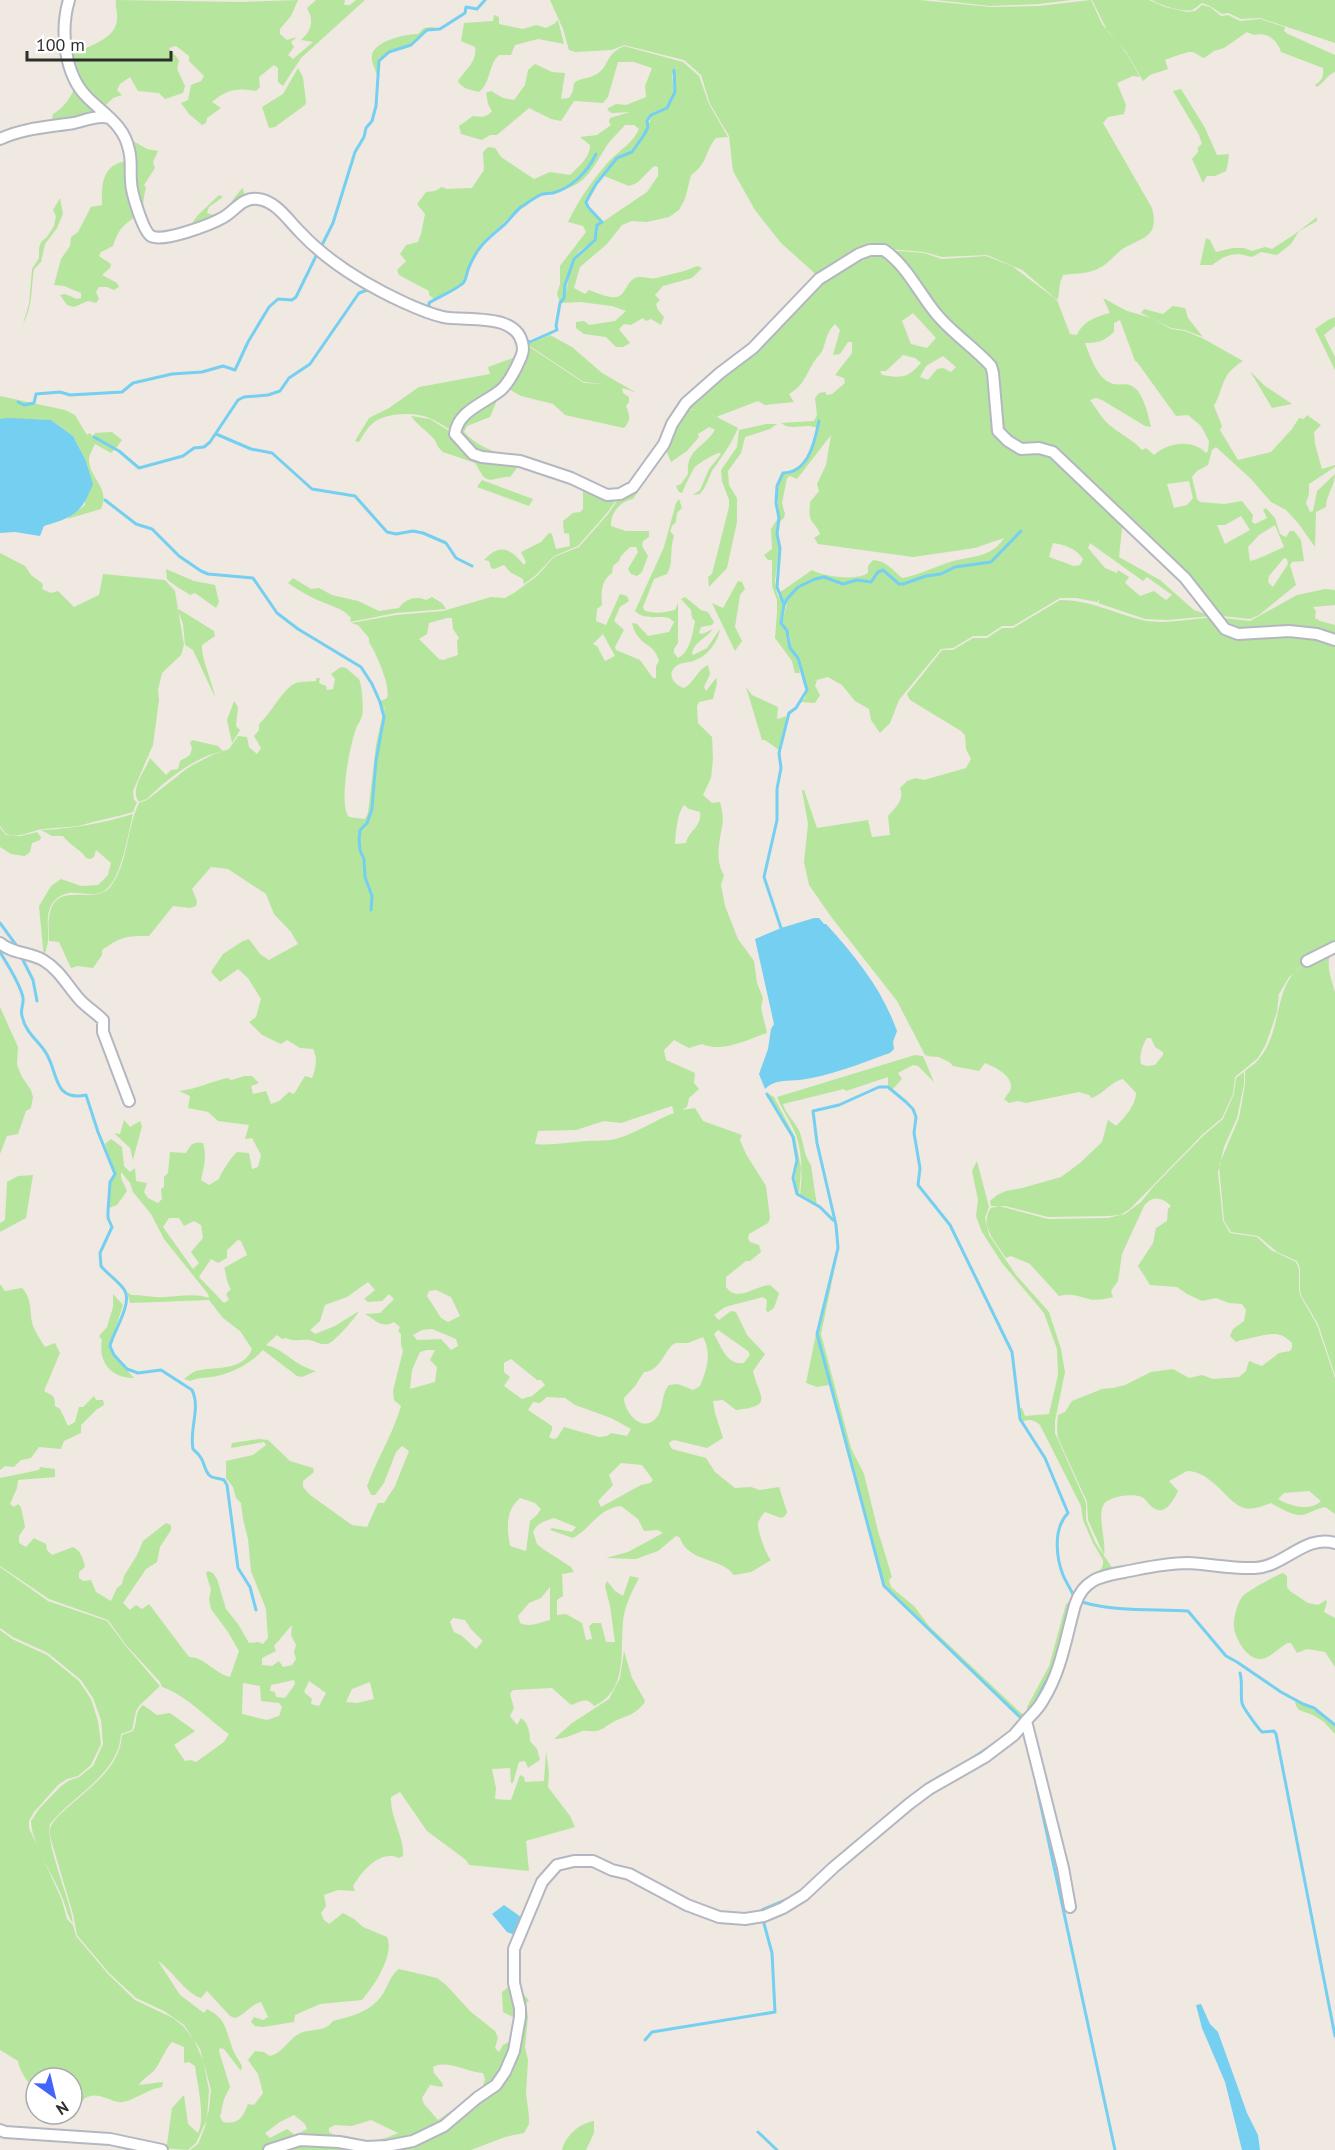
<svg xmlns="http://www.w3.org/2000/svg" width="1335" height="2150" font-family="'PT Sans',sans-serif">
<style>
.green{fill:#b6e59e;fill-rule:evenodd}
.water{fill:#75cff0}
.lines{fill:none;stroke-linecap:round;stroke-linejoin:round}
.stream{stroke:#75cff0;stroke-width:3}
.street-casing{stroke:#b4b7c1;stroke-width:14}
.street{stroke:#fff;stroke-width:10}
</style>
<rect width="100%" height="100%" fill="#efe9e1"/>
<path class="green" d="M116,0L241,2L298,0L291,16L280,29V34L287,40L297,37L291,42L294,47L288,55L293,59L313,42L301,40C312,30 314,20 307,8L316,0H345L344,5H350L356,0H365L301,58L283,86L278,82V68L274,65L259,77L260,87L256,91C236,88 228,89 212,102L221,108L207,118L206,123L202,125L189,114L181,103L188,100L191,85L201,81L204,76L189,61V56L176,46L169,48L179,60L177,69L185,86L183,93L165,99L159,93L138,91L130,77L120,84L117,90L122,95L113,98L102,109L81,89L68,44L73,51L78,53C93,43 115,39 117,20C118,13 115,7 116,0Z
M550,0H919L991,7L1039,6L1091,0L1102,24L1127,54L1140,77L1133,76L1117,83L1126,105L1124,114L1108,117L1103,123L1152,208C1160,239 1141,237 1121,250C1116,254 1112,259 1107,263C1094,274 1080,273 1063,275L1060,283L1058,299L1055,298L1022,270L987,255L942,257L924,252L877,248L820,278L781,243L755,210L733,171L729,136L710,104L701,75L684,60L624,45L612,50L575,52L569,50L563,29Z
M936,0H1071L1039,4L990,6Z
M1092,0H1149L1165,7L1187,12L1195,11L1202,5L1210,7L1221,16L1228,15L1240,21L1260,19L1285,27L1284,31L1288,34L1335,55V72C1328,74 1324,83 1317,87L1315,85C1322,81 1324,76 1323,68L1281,52C1277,40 1268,32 1254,35L1247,32L1224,48L1214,51L1204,58C1200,57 1195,51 1190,52C1186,52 1170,58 1165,60L1168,69L1150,75L1143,81L1127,53L1108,32Z
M1152,0H1335V43L1260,18L1241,19L1228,13L1222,14L1210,6L1202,3C1199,5 1197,7 1194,9C1187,14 1159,5 1152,0Z
M494,15L499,17V24L523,29L536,25L546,28L554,24L558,20L564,44L538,39L515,45L511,55H499C488,65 491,83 479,92C471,90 462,89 458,81C465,70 478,61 475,47L461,41L464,23L493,21Z
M432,27L440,29L427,30L411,45L389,52L383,56L379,61L378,80C377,71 371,64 372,56C373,41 406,34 418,34L424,28Z
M624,46L683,62L699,76L709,104L728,137L716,138C704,152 708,164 691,175L685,199L679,210L669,217L647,222L632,221L622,225L607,244L580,267L574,288L585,294L589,290C597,293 608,298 616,297C626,296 625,283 635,278C643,275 650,280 657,278C670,274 685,272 697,266L702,268L692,278L663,286L655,295L660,300L656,304L658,310L664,317L661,325L651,319L646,321L643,318L631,325L624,324L619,329L630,343L623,347H616L606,337L584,334L576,328V322L584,321L589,325L615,321L626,311L612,306L580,302L561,303C569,294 567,271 575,258C584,244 599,247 598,225L647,192L658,176V167L654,166L637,183L629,186L604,176L617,159L632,153L645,135L652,115C685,101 669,92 676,67L672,75L674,92L667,107L651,115L647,121V127L644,135L632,152L616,158L596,183L585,202L587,208L601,222L597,225C598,246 583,243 574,258C566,270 567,293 560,303L557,294L560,284V266L586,232L583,226L568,222C579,199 593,179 610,160C621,149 632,144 639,129L634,125H625C619,132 611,139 606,147C595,164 586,185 564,189C574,182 584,175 590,165L575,181L564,188L551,193H542L520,207L481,244L470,263L463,283L456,289L450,290L434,299L429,295V291L399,275L397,270L406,261L400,254L406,245L418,242L421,234L425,214L417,204L426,192L435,191L442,187L447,189L472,188L484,170L483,152L488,147L495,148L501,157L534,179L550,172L570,175C579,166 590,158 590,145L580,137L597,135L611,125L609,122L610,118L630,112L611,113L607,109L616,104L626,105L646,97L645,86L652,68L634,62H618L608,97L603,103L574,101L561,121L551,119L529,108L497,135H490L482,140L461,134L459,126L473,116C481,117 486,118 492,111L488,104L486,93L491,91L503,98L514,100L525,85L528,70L535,64L552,72L565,73L561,99L569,98L573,91L574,83C582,77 589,79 597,74C610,66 604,55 624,46Z
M298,68L303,77L306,102L305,105L275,127L269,128L262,107L283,94Z
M76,84L105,115L51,124L53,114C64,108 72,96 76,84Z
M1181,89L1205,128L1217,155L1229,154L1228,163L1226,171L1215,176H1207L1203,183L1192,159L1198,152V147L1202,144L1199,135L1173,91Z
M126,137L147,149L158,151L153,162L155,168L144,185L146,188C143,197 144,205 141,214Z
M130,161L139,214C123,226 120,226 113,246L101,252L99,256L111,264L110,268L102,275L117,283L119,287L114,290L107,287H99L96,292L99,299L96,303L88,301L74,307L67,305L60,295L65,294L77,299L81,298V293L64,286L54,285L61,259L70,246L71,237L78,232L91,207L102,205C101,183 103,162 130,161Z
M243,188L244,194L223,217L176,230L187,227L193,222L197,216L219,195L223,197L209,207L207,213C225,221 232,197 243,188Z
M60,198L63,214L57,228L45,244L41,262L34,269C31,288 33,306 23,324L29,304L32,269L39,258V248L41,242L47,237L54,226L56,216L53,210Z
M1317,217V221L1299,231L1291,244L1277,255L1261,252L1252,257L1239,254L1230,255L1222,258L1212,265H1200L1206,238L1210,240L1216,252L1233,248H1244L1252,251L1265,247L1272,249L1295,234Z
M886,250L924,253L942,259L986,256L1012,266L1057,300L1070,334L1077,335C1082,322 1097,316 1110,313L1103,298L1127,311L1151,318L1171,329L1185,331L1204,339L1243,361C1220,375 1225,386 1214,406L1222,426L1220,430L1238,460L1271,452L1292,429L1299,418L1304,419L1307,415L1321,425L1314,432L1315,444L1322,469L1335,465V467L1309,484V494L1306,503L1310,512L1313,511L1317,491L1335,474C1335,486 1326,495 1326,507L1316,512L1315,547L1298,523L1286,510L1271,502L1251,479L1216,447L1212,450L1208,465L1197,471L1192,477L1197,499L1200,502L1224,504L1242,501L1253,515L1252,522L1255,524L1267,518L1263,510L1266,508L1275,518L1280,534L1286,537L1290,531H1294L1301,540L1304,561L1292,562L1290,565L1296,585L1259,615L1250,619L1213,615L1186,578L1053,452L1022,448L999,430L994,373ZM1120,320L1135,361L1137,362L1176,416L1188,415L1201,426L1209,441L1208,451L1206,453C1192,438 1167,443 1154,455L1146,448L1142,450C1133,440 1122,435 1112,427C1103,421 1097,409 1090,400L1096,398L1102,400L1145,426L1151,427C1148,414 1143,390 1130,385C1124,383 1117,386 1111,383C1097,378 1090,356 1085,343C1099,343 1104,341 1114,332V323ZM1189,481L1193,498L1187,505L1174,508L1167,484ZM1241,516L1250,530L1225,544L1217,525H1225ZM1275,525L1284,547C1272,552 1262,558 1250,561L1248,547L1259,535ZM1284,558L1287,559L1288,564L1273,587L1268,582L1269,576Z
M884,251L990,366L993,395L1007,442L1052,453L1123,519L1119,557L1160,580L1194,610L1212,616L1167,620L1145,619L1098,603L1100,599L1097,602L1076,598H1060L1013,626H1002L987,636H973L953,648L941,649L899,700L890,723L880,733L871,720L869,709L855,701L842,685L828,677L817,680L815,686L820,695L815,703L801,702L805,698L807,685L801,669L799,657L791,648L790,636L782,623L788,599L799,587L816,579L825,578L844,584L858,581L871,582L879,572L884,571L899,584L903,585L927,577L942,575L955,568L979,564L955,567L942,574L926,576L903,584C895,583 891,573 884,570L878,571L871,581L858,580L844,583L825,577L816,578L798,586L785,604L779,593L812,570C824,577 857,581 868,573V566L873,560C886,561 893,570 902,578C919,575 934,567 950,562C970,556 992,558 1004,538L975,548L913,557L818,544L814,538L820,534C818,527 810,521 810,517C809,513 810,507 810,502L819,491L817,484L826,465L831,435L797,479L790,476L787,478L782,503L785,514L784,518L779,522C781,504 770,494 784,474C810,472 816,441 820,421L817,428C804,422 793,432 781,423L814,421L817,415L815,398L819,393L825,392L827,395L832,394L845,383L844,378L835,375L852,353V342H848L840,354L833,355L840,330L835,324C827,332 827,338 823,349C821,354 815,359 812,365C805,377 803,386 789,394L794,402L765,405L758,401L716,417L703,410L738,428C733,440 726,451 719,461C717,465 713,468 711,473C707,482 707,485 700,494L693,495L700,490L709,469L721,454L719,453C715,453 698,464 695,467C692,471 684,488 682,493L679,492L676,486L681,484L688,474C686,449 703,449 715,430L709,427L698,434L699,437L687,451L671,462L665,448L681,410H700L682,409L820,280L846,262ZM913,313L936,338L927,348L911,344L902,321ZM903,355L915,358L921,363C906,379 903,378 882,375L880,371H886ZM943,356L956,367L951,372L943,368L937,369L928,380L920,377L926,366ZM1053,543C1065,545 1076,548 1083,559L1080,565L1074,566L1049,557ZM1090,543L1143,581L1147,577L1172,595L1166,600L1154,591L1140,596L1125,583L1129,577L1118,570L1117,573L1105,568L1088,548Z
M1173,306L1185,308L1188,318L1203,337L1185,330L1171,328L1141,313L1144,309L1163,314Z
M1335,317V326L1324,335L1335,357V370L1315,329L1328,320Z
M550,335L572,347L602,373L635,392L609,384L622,388L623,393L629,397V402L626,406C630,415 631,421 624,428L565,415L553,404L521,396L512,391L507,385L522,342L584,383L604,384L584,382L522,341L531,343Z
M521,355L491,396L454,432C446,428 438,421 429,418C415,412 386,412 373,423C367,428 363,435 359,442L355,441L369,418L389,408L419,387L490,374L488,367Z
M1250,371L1265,386L1292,404L1272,408Z
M501,391L490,417L467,426L464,432C481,450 498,452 520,460L474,454L457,428Z
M0,396L65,410L75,415L87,435L89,433L93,436L95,433L112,432L122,440L116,448L94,437L115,449L111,453L95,444C93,448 90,453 89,458C88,478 111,487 101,509L67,519L85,505V459L73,436L51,420L0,419Z
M411,416L430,419L454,434L473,455L482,458L519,462L571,479L607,496H619L607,513L578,546L554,556L536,575L524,584L523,579L510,572L504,565L494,569L491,568L489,561L484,560C500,543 510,548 524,565L526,562L521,552L541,542L549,533L552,534L556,549L570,546L569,534L564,533L563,521L573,513L580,512L583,509V491L568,481L520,464L510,477C502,475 490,484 484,477C481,474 478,467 475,463L443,452C438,448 437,444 434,439C427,431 417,425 411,416Z
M766,424H777L770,429L745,437L741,453L728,471L729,485L737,498V522L727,568L709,587L708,577L712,574L729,507V500L722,481L721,470L737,447L739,430Z
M482,480L533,499L529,506L477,487Z
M637,490L638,492L633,499C620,501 610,514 611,526L626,531H649V537L643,541L642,546L648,556L642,572L637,576L631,574L628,569L638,552L636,547H630L621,556L619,561L613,566L612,573C601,580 601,593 602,605L597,609L596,621L606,625L620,594L627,596L629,601L620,607L614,621L624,630L615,647L616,650L640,660L653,678H656V666L659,661C654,641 638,648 632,623L637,624L648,636L669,632L674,622L669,618C657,615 645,621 635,611L664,547L676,503L679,499L682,508L677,513L676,522L672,526L670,531L674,536C669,551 674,562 667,574L654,579L643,607L644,610C653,615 666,612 675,610L678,603V643L674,649V653L678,658C690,652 693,633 695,621L692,618L691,610L681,599L685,597L701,610L708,612L714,622L712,625L701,627L699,633L702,634L713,629C706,639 695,641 692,653L693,655L707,648L720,629C718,642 707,657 693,661C687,663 680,662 675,667C666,676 676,686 684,688C694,683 697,670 708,665L710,674L704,687L706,691L716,678L717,683L713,699L699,702L697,706L698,723L712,737L713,759L711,778L703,795L712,803L720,802C722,810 724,819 722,827C719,843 715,861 724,875L721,885L725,906L738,939L754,961L757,983L763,998L761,1008L767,1033C746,1040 723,1053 702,1044L689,1048L674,1040L664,1050L666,1060L695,1073L694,1083L699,1089L689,1098L687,1107L682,1110L695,1108L703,1121L742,1135L740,1140L746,1154L766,1186L770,1218L768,1223L749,1234L748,1238L750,1242L759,1245L761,1252L750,1261H746L726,1277V1287C738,1303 754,1286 770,1285L779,1293L774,1308L768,1312L766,1311L767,1300L763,1297L725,1307L714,1315L719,1320L731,1311L736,1312L747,1335L765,1354L753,1371C758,1396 776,1406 736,1410L723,1400L713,1401L715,1413L723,1438L707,1448L674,1440L670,1442L669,1444L672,1449L706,1458L715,1472L735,1488L751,1487L760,1490L779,1487L787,1512L785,1516L781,1518L765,1512C762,1516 757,1521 758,1526C759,1534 766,1555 771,1560L751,1572L734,1575C723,1560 701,1562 687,1549C683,1546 682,1541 679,1537L676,1536L658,1551L636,1559L606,1558L628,1552L663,1533L658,1530L644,1531L638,1519L621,1506C599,1508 590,1529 573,1538L550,1530L552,1528L572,1532L576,1527L554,1518C545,1521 537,1523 533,1532L537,1544L543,1549L571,1567L574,1572L562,1574L563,1596L557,1600V1615L566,1614L582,1623L586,1640L592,1639L589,1626L593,1623H601L606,1642H615L610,1606L605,1586L607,1581L615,1591L623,1596L630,1576L639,1578C632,1591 624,1607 623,1622C620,1652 628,1691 594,1706C586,1696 581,1702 571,1705L552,1688L513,1690L510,1694L514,1708L510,1716L517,1725L521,1718C528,1723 530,1732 530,1741L537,1749L540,1760L528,1768L525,1761L519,1762L513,1783H511L510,1768L492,1769L496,1788L495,1799L511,1800L520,1775L524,1777L525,1782L544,1781L546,1751L549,1773L548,1787L570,1816L575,1827L526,1841L529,1871L469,1865L466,1860L427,1831L400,1792L391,1797C390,1818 404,1835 403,1856L399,1858C380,1849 362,1871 353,1886L355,1891L338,1890L324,1895L326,1906L321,1913L324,1920L329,1924L343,1913L354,1919L363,1927L387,1937C395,1955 374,1986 362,2000L320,2004L295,2015L294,2022L263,2027L255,2026L251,2022L254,2017L263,2020L268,2017L261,2002C250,2005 246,2014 235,2018L230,2016L207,1991L201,1998C186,1994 172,1970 158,1961L180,1995L204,2013L207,2009C225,2018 225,2027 231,2044C233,2052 238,2059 242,2066L241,2071L224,2049L220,2048L219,2051L230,2087L224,2099L220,2117L223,2122C239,2125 243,2117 248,2104L254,2105L263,2093L258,2074L248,2060L255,2051L264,2052L270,2056C283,2053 287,2041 297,2035C309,2027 324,2034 333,2021C353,2016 373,2011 384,1992C389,1983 391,1975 399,1969L437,1978L446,1985L471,2012L495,2031L498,2038L495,2048L499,2052L503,2045L511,2041L514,2022L513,2017L503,2012L502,1992L512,1984L519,2017L503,2072L481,2093L485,2079L483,2073C467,2072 446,2059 433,2067L434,2073L443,2084L442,2087L430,2085L422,2098L424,2104L438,2120L451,2111L456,2114L443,2125L387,2145L339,2140L265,2150H190L198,2144L205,2127L209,2109L211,2090L200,2049L184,2025L164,2011L136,1998L109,1973L77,1935L73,1914L51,1840C50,1835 49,1830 51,1826C54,1819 62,1813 67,1808C90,1787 120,1768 122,1735L133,1731C138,1722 134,1712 143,1705L157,1715L170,1713L195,1731L174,1745L185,1761L191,1760L196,1762L224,1742L229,1734C206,1718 188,1696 162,1687L160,1682L126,1645L108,1620L49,1599L0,1566V1478L39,1470L40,1467L55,1469V1477L18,1480L17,1488L10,1504L14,1507L18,1504L21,1507L25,1527L19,1536V1543L26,1547L34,1538L46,1544L47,1550L52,1555L73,1547C81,1551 83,1558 85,1567L79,1572V1578L83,1581L91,1580L96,1592L111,1601L117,1588L122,1584L124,1576L137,1555L143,1541L166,1523L171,1525V1530L160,1547L157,1562L146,1569L123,1603L130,1610L136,1605L142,1609L149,1604L189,1657C205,1657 215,1674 230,1677L239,1651L228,1632L211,1609L209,1599L211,1590L206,1573L208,1571L213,1573L217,1579L226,1609L238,1624L249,1643L258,1642L263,1644L268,1638L266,1609L251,1571L248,1539L243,1519L241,1503L236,1498L233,1487L226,1478V1461L253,1455L266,1445L264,1442L231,1448L232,1443L259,1439L268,1440L290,1461L313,1468L314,1472L303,1481V1487L310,1495L352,1525L367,1527L378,1503H384L395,1486L409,1451L402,1446L396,1452L384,1483L375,1495H371L367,1486C377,1459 393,1434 401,1406L394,1400L393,1391L403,1351L401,1344V1334L398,1331L400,1327L394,1322C381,1329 376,1320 365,1314L380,1313L394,1299L389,1294L382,1301L368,1302L364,1299L375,1290L368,1282L347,1297L325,1305L320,1321L310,1330L315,1334L335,1326L359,1311C356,1317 333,1344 327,1344C321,1345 315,1341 309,1340C300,1339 294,1342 286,1338L282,1339L277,1335L266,1345C284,1349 295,1366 316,1371L302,1377L297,1376L263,1350C251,1363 234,1372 217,1376C208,1378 199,1377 190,1381L184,1379C188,1376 191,1373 196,1371C215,1366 243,1372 252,1349L240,1331L223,1318L209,1300L130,1303L127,1292L131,1295C142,1295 154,1298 165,1297C179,1296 196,1293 209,1298L208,1294L164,1239L151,1214L133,1192L130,1183L121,1172V1178L127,1191L117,1205L109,1208L111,1183L115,1174L105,1144L111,1139L112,1143L111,1139L122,1147L124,1166L130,1172L135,1168L136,1181L147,1183L144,1192L148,1198L158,1203L162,1199L161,1189L164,1187V1177L168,1173L170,1152L186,1153C191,1144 193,1141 203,1143C207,1157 204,1167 201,1180L209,1185L219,1179C221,1173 232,1156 237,1152L249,1153L252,1169L258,1167L261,1155L252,1138L245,1139L249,1125L218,1121L208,1112L188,1108L190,1096L179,1091C197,1089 210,1082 227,1078L232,1080L244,1076H252L259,1083L251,1086L253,1094L266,1091L271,1104L279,1101L289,1092L294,1094L305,1076L312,1078C316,1067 318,1059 313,1049L300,1048L287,1040L281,1044L262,1035L249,1022L256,1017L261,999L248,978L238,969L220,982L211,972L223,954L243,941L249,939L260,954L269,960L298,944L291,932L274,914L266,894L228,869L211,867L192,889L197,901L196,906L190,908L173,906L149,936C126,936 122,936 102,950V955L93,968L78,966L71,968L59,942L49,941C49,933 48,925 49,918C54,877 95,908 111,886C129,861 126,830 139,803L147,800L189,767L214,754L229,749L238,736L247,737L249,747L257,754L261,748L254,736L259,730V724C271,714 283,688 296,683C301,681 310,682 316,681V678H320L319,683L326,686L327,690L333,689L335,679L331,674L341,667L346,668L359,679C362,686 364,708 362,716C361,721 357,724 356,729C350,745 338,804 349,817L365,819L368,813L376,745L383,713L384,717L375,761L371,809L366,822L360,830L358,839L359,850L364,859L365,877L372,896L371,913L373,896L366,877L365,858L361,850L359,839L361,830L367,823L373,809L377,762L385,717L384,711L385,707L383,710L381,701L387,698C391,686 376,653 369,642V638L358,625L351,623L396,615L443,611L491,597L505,598L514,593L537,576L554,557L579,547L608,514L621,495ZM447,618H452L453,629L459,638L457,641L458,655L443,660L439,659L419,639L427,634L429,623ZM603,634L615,656L605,661L597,646L593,644ZM684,805L689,809L700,812C702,827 689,830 686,843L675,844C676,831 677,814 684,805ZM672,1106L674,1113C655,1120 638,1132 619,1138C609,1142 597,1140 586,1141C569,1142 552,1146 535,1144L538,1131L576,1130L604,1121L621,1123ZM169,1218H179L184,1226L194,1221L201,1225L203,1238L191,1252L199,1263L193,1269L163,1227ZM238,1240L241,1241L247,1255L224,1268C227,1276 226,1282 231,1289L226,1294L229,1300L224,1303L199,1277L211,1259L218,1263L227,1258V1250ZM436,1290L451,1297L460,1316L448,1322L441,1318L427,1296L429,1291ZM432,1329L456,1339L458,1346L451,1350L441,1339L417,1340L413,1335L422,1330ZM718,1330L748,1351L750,1355L744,1363C727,1366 721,1346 714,1334ZM703,1337C712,1354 707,1369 700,1386L693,1390L678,1384L669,1385C660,1395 665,1412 653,1421C639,1431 624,1410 624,1398L635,1386L644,1372C659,1371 663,1355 672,1345L676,1343H688ZM427,1350H435L430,1360L437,1367L435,1382L410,1389L412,1370L420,1352ZM511,1359L537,1380H541L545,1385L532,1396L522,1399L504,1386L510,1377L504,1372V1363ZM547,1397L565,1398L575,1405L611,1418L631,1429L627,1436L611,1433L607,1436L599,1437L564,1427L557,1438L553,1439L549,1437L552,1430V1426L528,1410L533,1402L540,1403ZM621,1463L642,1465L653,1480L650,1483L641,1485L601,1507L598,1501L613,1485L609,1475ZM520,1498L535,1503L541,1509L537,1515L530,1521L526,1551L510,1546C507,1528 505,1511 520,1498ZM550,1587V1620C540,1622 531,1628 520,1623L518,1616L529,1603L541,1598ZM453,1618L465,1620L471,1629L483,1641L476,1649L462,1636L454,1632L450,1622ZM292,1625L291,1635L296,1645L294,1652L296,1659L292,1665L283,1667L279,1661L272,1666L262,1665V1658L276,1651L273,1643L274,1646ZM294,1680L295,1684L285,1698L276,1697L275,1692L270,1691L271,1685ZM309,1681L326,1693L319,1706L311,1704L312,1699L304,1692ZM370,1682L374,1699L357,1703L346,1702L352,1689ZM243,1683L260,1686L261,1701L279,1703L282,1707L279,1716L267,1720L242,1714ZM294,2115L305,2124L307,2129L295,2135L287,2129L270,2138L265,2133L280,2122ZM371,2120L398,2133C375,2143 370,2142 347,2136C340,2135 335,2137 329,2132V2128L335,2125L352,2126Z
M778,518L776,531L779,548L775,581L777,594L783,605L780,623L788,636L789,649L797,658L800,673H795L792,661L775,638L777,613V600L772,586V560H768L764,555L772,549L771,529Z
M0,553L25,566L31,575L43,584L42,589L51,593L58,591L74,607L99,595L103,574L165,580L175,591L184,645L181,655L162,673L158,690L159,700L153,745L133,791L134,800L137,802L133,812C116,817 99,820 82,825C70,828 56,827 43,829C29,831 23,838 6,834L0,826Z
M166,569L194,581L215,585L219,602L216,608L195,593L190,595C182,589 174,586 167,579Z
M293,578L311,589L319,588L332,595L358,601L379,611L399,608C404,600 415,595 426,600L432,597L442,603L446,609L396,613L350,622L351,618C344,609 332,606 322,602C310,597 298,590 288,583Z
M738,581L742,582L745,589L740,595L735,627L742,641L735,651L712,603L723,608Z
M1325,589L1335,590V605L1313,607L1316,611L1315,618L1320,621L1335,625V639L1317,633H1238L1215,617L1250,621L1297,595Z
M1060,600C1090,600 1114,613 1142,620C1164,625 1190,619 1213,617L1224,629L1289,632L1335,641V946L1314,955L1289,977L1279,994L1277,1012L1266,1044L1258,1058L1235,1077L1233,1094L1222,1118L1203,1134L1130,1209L1120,1215L1108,1216L1048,1217L1005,1206H991L990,1201L997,1195L1006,1191L1022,1188L1061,1177L1080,1163L1102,1142L1108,1120L1116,1126C1125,1117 1136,1105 1136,1093L1123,1079C1112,1081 1103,1094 1092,1098L1089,1095L1079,1092L1026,1103L1018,1101L1009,1103L1004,1099C1006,1096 1008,1094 1010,1091C1016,1077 995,1067 985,1063L979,1071L953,1066L949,1062L939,1057L925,1056L930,1054L925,1055L897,1001L832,918L809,885L804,862L808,824L802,790H804L817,828L868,820L872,837L890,835L888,816C895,808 905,800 900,788L907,781L916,778L924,780L966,768L971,759L966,749L965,735L961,731L910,700L907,694L942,650H953L973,638H987L1002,628H1013ZM1147,1038H1151L1155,1047L1163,1052V1055L1155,1065L1146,1066L1141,1064C1139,1057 1142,1045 1147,1038Z
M177,608L214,631L215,636L202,645C201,659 212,681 215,697L193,650L185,645L183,624Z
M746,687L752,695L778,707L777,719L787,716L779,750L765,740H762Z
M234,701L238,707L236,726L240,730L232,743L227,720Z
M192,740L218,746L223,751C195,757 167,779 147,799L139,802C129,790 145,771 150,758L166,775L171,770L178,769L180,761L190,755L192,748L190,743Z
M133,814C128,833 122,880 104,891C88,901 68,882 52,904C45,915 49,929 48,941C47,947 45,953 44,959L39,906L51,886L61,879L81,886L98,885L108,875L111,863L96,850L94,857L90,859L86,858C82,850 69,845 63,836H52L41,830C72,829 103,823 133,814Z
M0,828L6,835L21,836L37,832L41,837L40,840L32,843L30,852L25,856L11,854L0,847Z
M1330,955C1326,967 1332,981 1335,992V1375L1318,1324L1302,1297L1300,1290V1268L1297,1261L1277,1252L1258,1236L1231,1232L1224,1221L1219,1165L1239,1118L1245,1084V1071C1249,1067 1255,1064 1259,1059C1289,1023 1266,965 1330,955Z
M0,1007L18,1047L17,1065L22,1077L31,1090L33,1097L31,1108L26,1111L18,1134L7,1136L0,1154Z
M915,1055L923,1056L934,1082L918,1066L913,1065L898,1073L902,1079L892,1090L888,1087V1077L846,1091L844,1089L783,1104C786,1115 796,1122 800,1133C804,1144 804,1156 811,1165L817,1206L806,1197H800C802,1176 803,1155 796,1135C791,1122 782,1110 777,1097Z
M1244,1072V1084L1237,1118L1224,1147L1218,1172L1223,1221L1230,1233L1257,1237L1271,1250L1296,1262L1299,1269V1290L1301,1297L1317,1325L1335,1378V1514L1325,1507C1317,1508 1307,1515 1300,1515C1291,1515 1278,1507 1271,1503C1250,1511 1243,1512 1227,1496C1218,1486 1201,1470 1187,1471L1169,1481L1178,1491C1173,1501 1165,1517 1152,1507C1148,1504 1146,1499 1142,1497C1134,1493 1113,1496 1106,1502C1095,1510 1107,1542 1104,1555L1088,1520L1087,1502L1058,1438L1057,1428L1058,1415L1065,1412L1072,1401L1102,1389L1113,1388L1125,1385L1151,1372L1173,1369L1189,1378L1202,1375L1213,1379L1239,1377L1246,1371L1249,1361L1262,1366L1279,1353L1290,1351L1292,1348V1343C1280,1330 1270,1334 1255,1337C1248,1339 1243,1339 1236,1342L1230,1336L1233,1329L1244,1321L1246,1310L1242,1304L1229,1303L1216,1298L1202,1301L1187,1294L1177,1287L1150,1285L1138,1266L1153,1243L1156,1228L1167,1221L1168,1209L1171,1206C1162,1197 1152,1195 1144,1206L1122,1254L1118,1281L1111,1291L1113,1297C1105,1299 1097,1301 1089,1299C1077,1296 1071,1293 1059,1296L1030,1264L1011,1256L1006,1258C997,1244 978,1225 991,1208L999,1206L1048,1219L1108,1218L1125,1214L1141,1202L1154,1186L1204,1135L1223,1119L1234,1094L1236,1078ZM1309,1491L1321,1501C1311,1512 1289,1506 1278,1499L1284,1493Z
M767,1093L774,1097L795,1137L801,1168L799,1196C791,1178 798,1174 797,1158C796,1134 780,1113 767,1093Z
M124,1120L130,1127L140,1121L142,1126L133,1160L130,1148L114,1133L120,1134Z
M977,1161L989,1207L985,1218L989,1235L1016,1275L1049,1312L1061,1349L1065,1372L1055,1421V1433L1086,1503V1520L1095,1542L1115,1572C1105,1574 1094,1576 1086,1584C1072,1598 1072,1621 1066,1639C1060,1659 1054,1680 1044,1698C1013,1752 954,1767 909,1803C884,1823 860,1844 835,1864C809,1887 795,1903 761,1916L762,1911L798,1894L827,1867L927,1785L965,1765L1017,1727L1030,1712L1040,1696L1058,1655L1039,1696L1023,1719L885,1586L818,1334L839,1248L821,1334L851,1448L864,1474L878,1531L892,1577L889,1580L891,1587L914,1606L929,1626L1021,1713L1024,1714L1028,1710L1027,1707L1049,1666L1066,1604L1072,1601L1078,1588L1088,1578L1101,1569L1103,1565V1560L1093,1543L1083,1520L1081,1506L1040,1425C1034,1420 1028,1418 1021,1423L1018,1407L1022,1408L1025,1416L1049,1414L1058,1375L1057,1349L1044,1313L1002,1263L982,1232L976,1216L978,1200L972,1171Z
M33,1175L26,1218L0,1232V1223L5,1220L7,1182L18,1176Z
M0,1284L5,1291L22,1288C33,1300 29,1312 33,1326C36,1333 41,1341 45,1347L55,1343L60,1353L44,1391C53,1396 55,1395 55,1406L60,1409L68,1426L75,1422L79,1407H83L94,1396L96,1400H103L104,1405L96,1410L81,1425V1433L64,1441L61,1449L39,1447L31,1458L21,1460L14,1467L5,1466L0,1470Z
M113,1294L123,1305L110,1346L113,1355L134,1378C111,1378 98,1362 102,1340L99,1336L107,1327L113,1307Z
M816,1334L829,1385L817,1387L806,1383Z
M0,1567L48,1601L107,1621L125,1645L160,1686L139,1706L136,1711L132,1730L121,1734C119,1774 73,1795 50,1824C45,1844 70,1898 73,1923C67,1916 66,1906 62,1897C53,1874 32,1845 31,1821L39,1809L60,1787L68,1781L79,1777L93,1766L103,1744L101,1720L93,1698L81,1680L48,1653L13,1637L0,1628Z
M1283,1573L1287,1576V1587L1290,1591L1308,1603L1318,1605L1326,1600L1327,1602L1324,1612L1335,1618V1667L1325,1652L1307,1649L1297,1653L1291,1643H1288C1279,1647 1269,1660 1259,1659C1246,1658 1236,1639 1234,1628C1233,1619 1237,1604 1242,1597C1246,1592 1276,1575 1283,1573Z
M0,1630L12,1639L47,1655L79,1681L91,1699L98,1721L101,1744L91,1765L78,1776L67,1779L58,1785L34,1812L29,1821V1828L61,1898L67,1919L73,1925L76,1936L108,1974L135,2000L173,2018L183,2026L194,2040L203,2060L209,2090L207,2119L196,2143L188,2150L160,2148L167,2144L172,2108L184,2095L188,2124L198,2133C206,2118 197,2083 195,2066L189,2062L184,2063V2047L172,2042C165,2050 162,2059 156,2068C150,2076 145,2076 139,2085L163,2082L162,2087C147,2089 129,2104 119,2102C108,2100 98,2092 87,2097C77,2102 81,2119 67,2120C61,2121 55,2119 49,2118V2114L62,2116L72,2114L74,2102L80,2085L77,2080H72V2078H36V2091C29,2085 19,2070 18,2061L0,2050Z
M624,1651L632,1678L644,1699L645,1702C634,1716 627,1715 613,1722C607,1725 603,1730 596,1731C591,1732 587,1730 582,1731C572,1735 565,1739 554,1739L572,1723L609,1699L620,1678Z
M1295,1701L1324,1715L1335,1727V1734L1324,1722L1313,1715L1299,1710L1296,1706Z
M515,1986L529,2000L526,2004L528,2017L525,2047L528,2060L526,2094L529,2116V2124L524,2133L505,2137L471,2150H272L288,2144L413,2142L483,2095L515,2051Z
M594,2121V2133L586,2150H562C565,2136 580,2123 594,2121Z"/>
<path class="water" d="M8,418L51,420L73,436L85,459L93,484C81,514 74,517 44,526L40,536L15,532L0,533V419Z
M814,918H819L824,924H826C856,957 882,989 897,1031L893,1042L894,1049L890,1053C861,1063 831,1076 800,1080C788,1081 775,1079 765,1089L759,1074L768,1049L771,1029L774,1024L755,939L781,928Z
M504,1905L525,1920L515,1935L507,1932L492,1914Z
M1201,2004L1210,2024L1218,2032L1247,2113L1258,2135L1260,2150H1242L1225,2082L1202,2028L1196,2005Z"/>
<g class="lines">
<path class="stream" d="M321,247L333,223L355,152L364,137L366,128L372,121L376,106L379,61L389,52L411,45L427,30L440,29L465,13L466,7L477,9L485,0
M413,301L438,311
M429,306V303C438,297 460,288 464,282C467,277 467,270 470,265C479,244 489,238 505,224C510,219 515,212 521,207C526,204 534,198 540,195C544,193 548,194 553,193C572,188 588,171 596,154
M524,340L530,342L557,330L556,326L560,303L564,298L565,285L574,259L595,240L597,225L602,222L588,207L586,202L596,184L617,158L632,152L644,135L648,127L647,121L651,115L667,108L675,92L674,70
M18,402L24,405L34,403L36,394L60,392L70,395L122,392L133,383L172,374L202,372L223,366L235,370L248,342L269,307L278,299L292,300L296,297L318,252
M216,434L251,449L272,453L312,489L355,496L387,532L396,534L413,531L423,533L446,543L456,558L472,566
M94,437L119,451L139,468L183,456L194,448L204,447L210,442L238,400L244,397L268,395L280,391L289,378L310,364L359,293L370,289
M105,500L136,524L152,529L179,556L201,571L208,574L253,578L277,613L298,629L361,667L372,684L380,702L384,717L376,761L372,809L367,823L360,830L359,839L360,850L364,859L365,877L372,896L371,910
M784,605L787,599L798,587L815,579L824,577L843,584L857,580L871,582L878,572L883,570L899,584H903L926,576L941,574L955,567L991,562L1021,531
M0,923L19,949
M781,928L764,877L777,820V789L781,768L779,753L789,713L796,708L807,690L798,658L790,648L787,631L781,623L784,605L777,587L780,548L777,534L779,518L776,503L777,486L783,473C809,473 815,440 819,421
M0,952C7,964 21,985 23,998C24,1004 20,1009 22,1016C25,1031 36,1039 44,1050C59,1069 51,1102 86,1095L98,1132L115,1174L110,1182L108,1211V1218L112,1227L100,1253L101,1266C107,1274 121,1283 125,1291C132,1305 113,1332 110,1346L114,1355L127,1369L138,1373L161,1370L192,1390C201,1408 189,1429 193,1449C207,1461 202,1467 209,1475C213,1479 219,1478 224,1480L227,1485L238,1568L250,1587L256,1610
M21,956L33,980L37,1001
M767,1094L793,1137L797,1160L793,1178L797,1194L820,1207L833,1220
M1082,1602C1115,1612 1154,1609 1188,1611L1226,1656L1237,1662L1281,1692L1303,1704L1314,1708L1335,1725
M1240,1673C1243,1683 1240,1693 1242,1703C1243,1708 1258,1728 1262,1732L1274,1731L1276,1734L1335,2036
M1035,1703L1050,1674
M1023,1720L884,1586L817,1334L838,1248L836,1225L817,1143L813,1111L839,1105L879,1087H888L906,1102L913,1109L916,1117L914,1133L920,1168L918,1185L950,1225L1012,1352L1020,1419L1045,1458L1068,1513C1053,1528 1056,1557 1063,1575C1066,1582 1071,1590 1074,1596
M976,1756L998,1741
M929,1783L944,1774
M1036,1783L1115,2150
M761,1914L762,1910L788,1899
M645,2040L652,2032L775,2012L772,1953L763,1920
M758,2132L777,2150"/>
<g class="street-casing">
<path id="street" d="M69,0C60,30 64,75 88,98C105,115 124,125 129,150C132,160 130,171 131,181C131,192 143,231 151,236C163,243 212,224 224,217C236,210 242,197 258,199C276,201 288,220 300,232C328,262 368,286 405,303C416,308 430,314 443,317C467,322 521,311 523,349C523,355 519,361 517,366C513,374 509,382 502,389C486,403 458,410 455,434L473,454L482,457L520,461L571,478L607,495L620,494L633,487L664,444L672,424L686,403L720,373L753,348L819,279L859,254L870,250H884C906,265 918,291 934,311C950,332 973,346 991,366L993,373L998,431L1008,441L1021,449L1039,448L1053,452L1185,578L1225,629L1238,634L1289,631L1317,634L1335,640
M0,139C24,128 48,127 74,123C87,120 96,115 110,118
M0,943C13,954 29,952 43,960C60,970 68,987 81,1001C88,1008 96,1013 103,1020V1032L129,1101
M1307,961L1335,947
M1070,1907L1063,1868L1026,1721C1032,1714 1039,1708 1043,1700C1061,1672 1066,1637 1075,1605C1083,1580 1100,1576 1124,1572C1145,1568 1165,1563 1187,1563C1210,1564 1232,1569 1255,1568C1284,1567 1305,1534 1335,1543
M0,2130L5,2132L110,2139L162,2150
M269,2150L300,2140L339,2142L366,2147L387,2146L413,2141L444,2126L477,2098L496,2085L505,2072L514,2051L520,2017V2008L514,1983V1949L542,1882L557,1865L574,1861H593L612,1870L629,1874L687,1905L719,1917L745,1919L764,1916L783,1908L804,1895L834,1867L909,1804L929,1789L985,1757L1014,1735L1026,1721"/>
</g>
<use href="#street" class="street"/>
</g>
<g transform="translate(54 2096) rotate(146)"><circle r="28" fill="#ffffff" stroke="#ababab" stroke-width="1.5"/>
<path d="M0-4.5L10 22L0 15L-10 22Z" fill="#4264fb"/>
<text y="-9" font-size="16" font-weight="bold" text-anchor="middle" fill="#2e2e2e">N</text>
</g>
<path d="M27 51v9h144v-9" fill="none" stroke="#2e2e2e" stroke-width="3"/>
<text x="36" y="51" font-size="18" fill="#2e2e2e" stroke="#ffffff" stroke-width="4.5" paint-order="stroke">100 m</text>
</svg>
